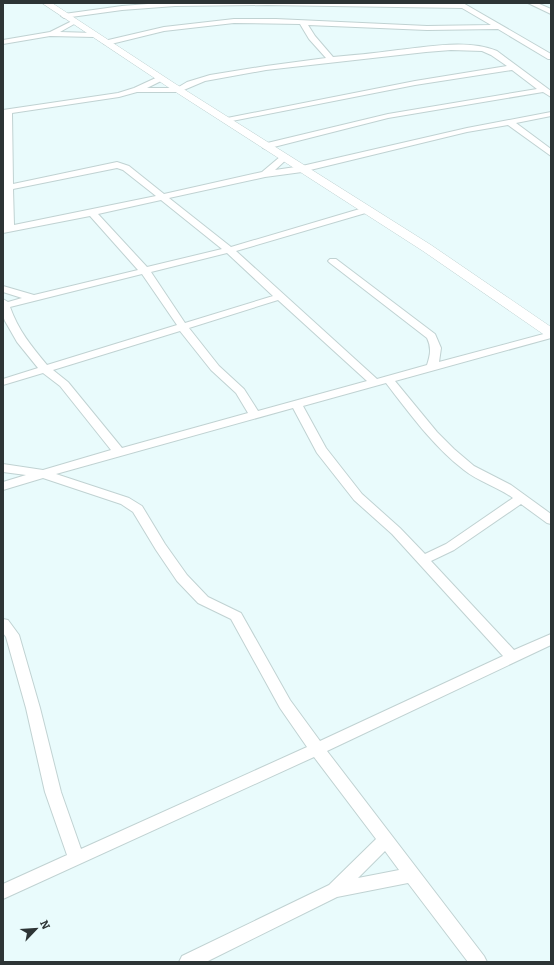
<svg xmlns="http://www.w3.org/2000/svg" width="554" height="965" font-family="Bitter,serif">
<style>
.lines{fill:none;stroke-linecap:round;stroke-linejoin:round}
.minor-casing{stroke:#c0d2d2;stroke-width:2}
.tertiary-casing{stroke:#c0d2d2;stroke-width:1}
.minor{fill:#fff;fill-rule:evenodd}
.tertiary{fill:#fff;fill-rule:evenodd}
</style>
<rect width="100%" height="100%" fill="#e9fbfc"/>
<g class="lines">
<g class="minor-casing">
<path id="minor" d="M161,3H463L551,54V59H548L498,29L427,30L308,25L315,36L333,57C355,55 377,53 398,50C429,47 467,39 497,51L551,91V97L543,92L388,118L266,149L263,148L262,146L263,144L388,114L537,89L512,70L415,85L227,122L223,120L227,118L415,81L507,66L491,55L482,51L451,50L426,52L266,70L205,81L179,92H137L119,97L12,113L13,184L117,162L129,166L164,194L262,172L281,156L284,155L288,158L275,170L302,166L467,128L551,112V116L516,123L551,149V156L508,125L467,132L302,172L265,177L169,198L231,247L363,208H369L371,210L369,212L236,251L377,379L427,365C430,356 432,348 427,338L330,263L328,261L330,259H336L435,334L441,348L439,362L551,332V338L395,381L437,432L454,449L474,466L511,485L551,514V524L547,523L521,504L454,550L431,561L514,650L551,634V645L327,751L484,956L487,962H468L408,883L337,897L206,962H179L182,956L329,885L376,839L314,757L3,899V884L67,855L45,792L26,708L6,637L3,633V619L8,620L19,635L40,708L61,792L81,849L307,747L280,708L231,619L198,603L177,581L156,550L133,512L121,504L43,478L3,490V482L26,475L3,472V464L43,470L111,450L60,386L43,373L3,385V379L38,368L17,342L5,321L3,316V299L8,302L22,298L3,292V286L34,295L138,270L90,216L3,233V227H4L3,110L118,93L134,88L160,76L164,78L163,80L147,88H177L187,82L210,75L266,66L326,58L309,39L300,24L234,23L164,31L107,45L103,43L104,41L164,27L234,19H276L427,26L491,25L462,8L267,5L175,6L122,10L64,18L61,16L64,14L122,6ZM117,168L123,170L156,196L14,225L13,189ZM161,200L222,249L147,267L98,214ZM227,253L273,296L185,323L151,272ZM142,274L177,325L47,365C32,347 18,330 10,307ZM278,300L367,381L258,411L244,389L219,366L189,328ZM180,331L211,370L236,393L248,413L122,448L68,382L53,370ZM386,383C410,414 433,446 464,470C479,482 498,487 513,498L446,544L425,554L400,528L362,494L326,448L303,406ZM293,408L317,453L354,500L392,534L503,656L320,741L290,700L241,613L208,597L187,575L165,544L142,506L129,498L56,474ZM385,851L399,870L358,878Z
M528,3H537L551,9V14Z
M74,20L78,22L76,23L60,32L94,33L98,35L94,37L50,36L3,44V40L50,32Z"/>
</g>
<g class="tertiary-casing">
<path id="tertiary" d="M42,3H52L174,83L431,245L551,327V337L546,336L423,251L168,87Z"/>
</g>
<use href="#minor" class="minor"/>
<use href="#tertiary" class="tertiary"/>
</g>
<rect width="554" height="965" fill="none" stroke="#2d3435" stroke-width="8"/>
<g transform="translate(36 929) rotate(65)" stroke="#e9fbfc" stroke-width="3" paint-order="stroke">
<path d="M0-3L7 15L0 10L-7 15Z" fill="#2d3435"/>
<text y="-6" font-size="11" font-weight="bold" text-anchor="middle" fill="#2d3435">N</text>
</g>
</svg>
